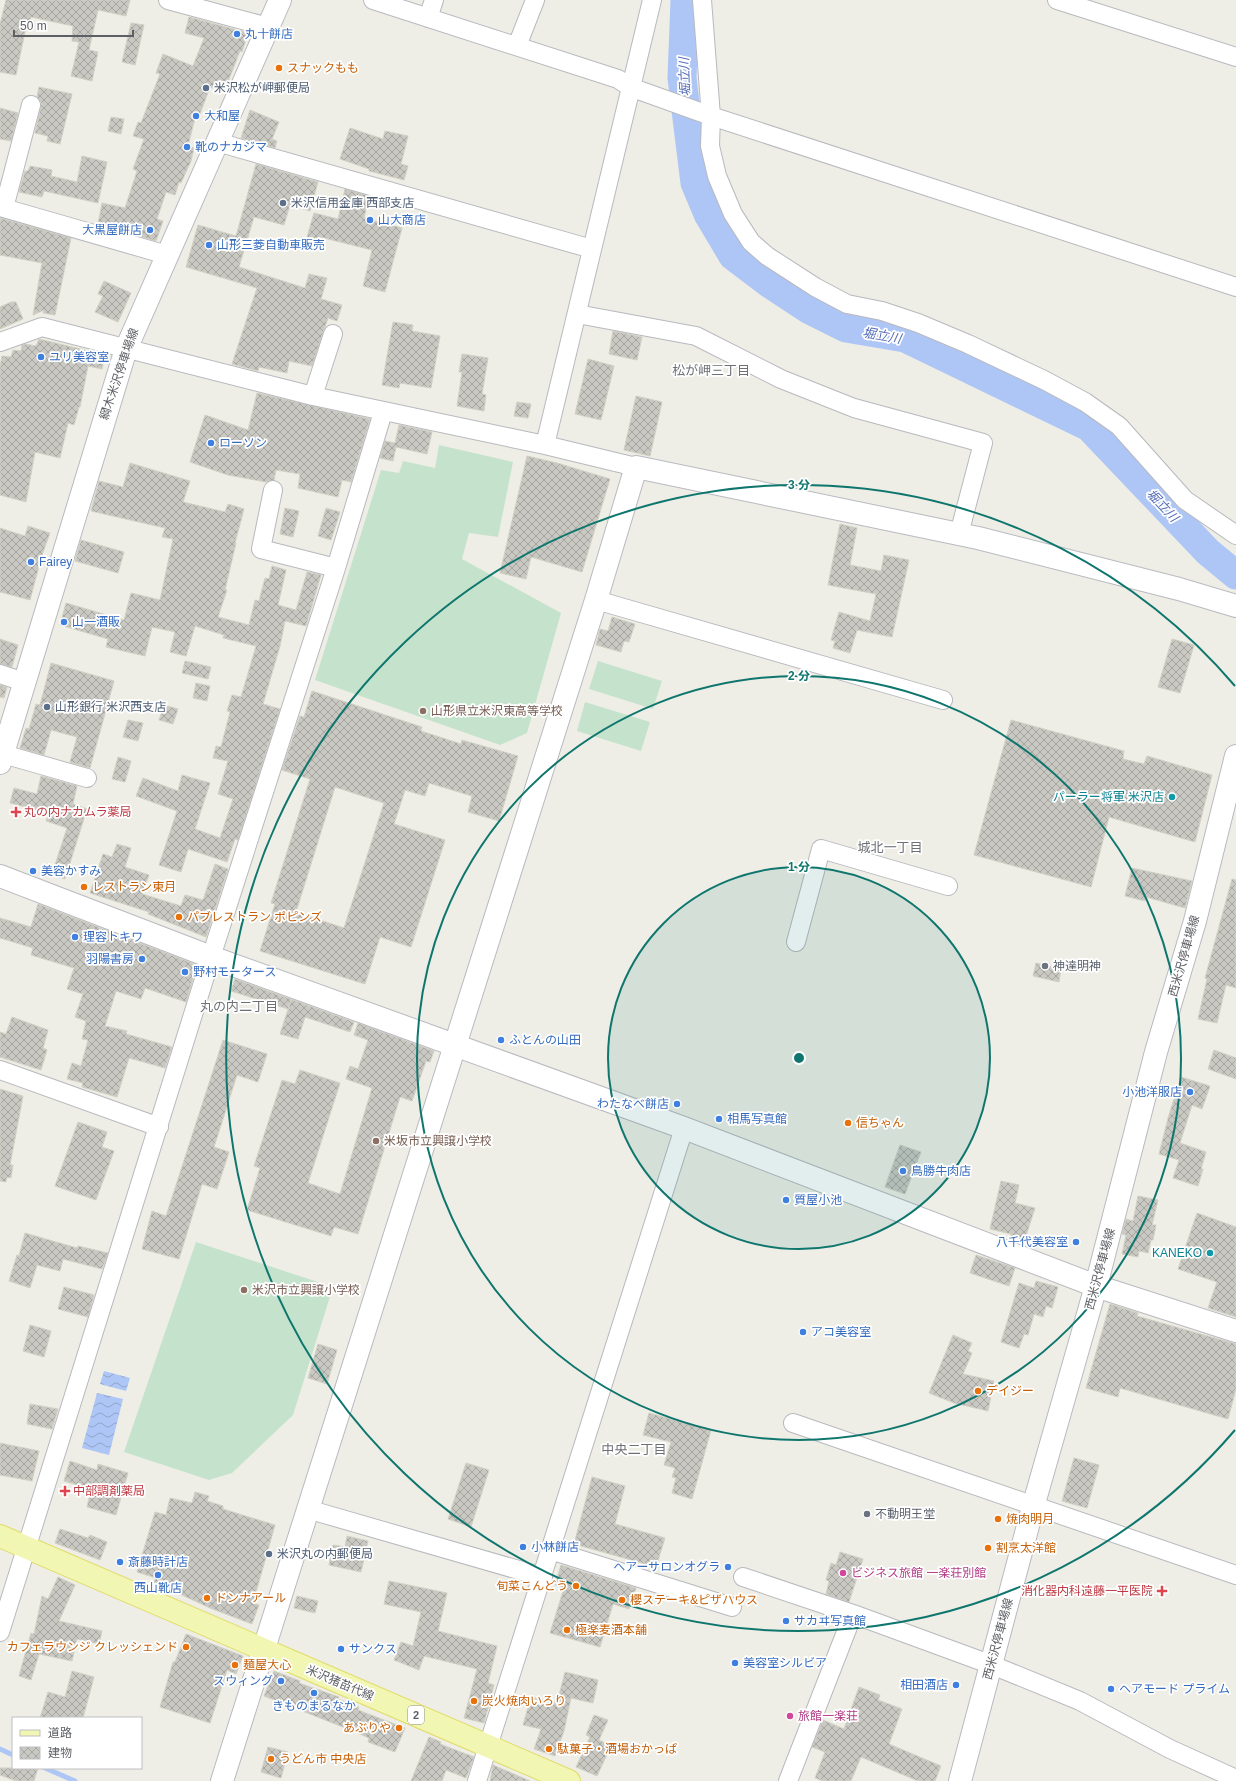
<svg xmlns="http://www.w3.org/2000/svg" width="1236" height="1781" font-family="Arial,'Noto Sans JP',sans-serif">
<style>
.garden{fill:#c5e3cc}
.water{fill:url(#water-waves)}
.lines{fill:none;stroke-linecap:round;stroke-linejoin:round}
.stream{stroke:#aec6f6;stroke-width:5}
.river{stroke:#aec6f6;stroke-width:29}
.building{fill:url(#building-cross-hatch);stroke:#d2d1c4;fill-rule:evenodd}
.street-casing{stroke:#b8b9be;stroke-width:20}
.secondary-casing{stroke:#b9bac0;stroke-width:24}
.primary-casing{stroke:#e2dc6a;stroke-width:24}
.street{stroke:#fff;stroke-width:18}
.secondary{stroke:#fff;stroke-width:22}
.primary{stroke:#f1f6b2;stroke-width:22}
.ring{fill:none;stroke:#0f766e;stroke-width:2}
.shop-dot{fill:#3f7fe0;stroke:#fff;stroke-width:1.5}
.food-dot{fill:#e8710a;stroke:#fff;stroke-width:1.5}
.service-dot{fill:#5c6f8a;stroke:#fff;stroke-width:1.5}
.education-dot{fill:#8d6e63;stroke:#fff;stroke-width:1.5}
.culture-dot{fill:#0f9aa8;stroke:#fff;stroke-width:1.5}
.health-dot{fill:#e0444e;stroke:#fff;stroke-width:1.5}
.worship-dot{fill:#6b7280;stroke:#fff;stroke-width:1.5}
.hotel-dot{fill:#d1479c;stroke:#fff;stroke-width:1.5}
.labels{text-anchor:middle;stroke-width:3.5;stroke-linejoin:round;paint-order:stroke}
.shield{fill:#fff;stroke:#8e8f92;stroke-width:1}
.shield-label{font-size:11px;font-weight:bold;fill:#5d5f64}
.shop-label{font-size:12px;fill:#366cbe;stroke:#fff;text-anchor:start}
.food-label{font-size:12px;fill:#c56008;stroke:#fff;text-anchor:start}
.service-label{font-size:12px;fill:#4e5e75;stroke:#fff;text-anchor:start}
.street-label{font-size:12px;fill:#5d5f64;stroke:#fff}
.education-label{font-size:12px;fill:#785e54;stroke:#fff;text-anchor:start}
.culture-label{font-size:12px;fill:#0d838f;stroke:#fff;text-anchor:end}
.health-label{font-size:12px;fill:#be3a42;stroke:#fff;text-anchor:start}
.worship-label{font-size:12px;fill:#5b616d;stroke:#fff;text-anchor:start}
.hotel-label{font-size:12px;fill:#b23c85;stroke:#fff;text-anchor:start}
.water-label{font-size:13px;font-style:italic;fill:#536cb7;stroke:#fff}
.neighbourhood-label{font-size:13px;fill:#6e7076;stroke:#fff}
.centre{fill:#0f766e;stroke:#fff;stroke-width:2}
.ring-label{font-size:12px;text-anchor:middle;font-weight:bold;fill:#0f766e;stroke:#fff;stroke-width:3.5;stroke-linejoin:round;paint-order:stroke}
</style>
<defs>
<pattern id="water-waves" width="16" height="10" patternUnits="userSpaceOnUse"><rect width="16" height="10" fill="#aec6f6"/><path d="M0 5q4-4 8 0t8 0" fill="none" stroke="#91a4cb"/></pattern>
<pattern id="building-cross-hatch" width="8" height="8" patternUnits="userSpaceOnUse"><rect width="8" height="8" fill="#c9c8c2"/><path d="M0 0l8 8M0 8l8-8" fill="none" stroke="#a6a6a1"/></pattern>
</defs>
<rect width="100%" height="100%" fill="#eeeee6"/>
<path class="garden" d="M439,445L513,462L498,537L469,533L462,559L561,613L527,733L500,745L315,680L381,470L399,473L403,461L435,468Z
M598,661L662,681L653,709L589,689Z
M585,702L650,722L641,751L577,731Z
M196,1242L333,1287L293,1415L232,1473L209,1480L124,1452Z"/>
<path class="water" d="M104,1371L130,1378L126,1391L100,1384Z
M97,1393L123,1399L109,1455L82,1448Z"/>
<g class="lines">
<path class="stream" d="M0,1749L13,1755
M45,1768L75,1781"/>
<path class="river" d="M685,0L682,78L695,183L708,214L733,256L770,284L808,309L846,328L905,338L1089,427L1208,552L1236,575"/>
</g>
<path class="building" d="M6,0H130L126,16L98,10L89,50L98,52L92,81L71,76L79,42L72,41L73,26L31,17L28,27H26L16,75L0,72V24Z
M189,17L248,33L242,52L240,51L224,92L210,87L198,119L195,118L188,146L194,148L191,161L181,183L179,182L175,195L166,192L157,219L163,221L156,241L121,231L122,229L98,224L102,203L125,208L137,171L133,169L144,139L133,136L138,122L141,123L160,74L156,73L163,54L193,66L204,38L185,33Z
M131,23L144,25L135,65L122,62Z
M39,87L72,94L60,144L47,141L48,136L35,133L41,107V102L37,97Z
M0,108L18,113L11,141L0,139Z
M250,110L279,122L272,139L277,141L275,148L241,138Z
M111,117L124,119L121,134L108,131Z
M350,128L383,139L385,131L408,136L401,164L408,166L404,180L369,171V169L340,159Z
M82,156L107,162L98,203L44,191L42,197L19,192L25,171H28L30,166L52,170L51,176L77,182Z
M256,164L318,182L310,211L290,205L284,225L254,217L239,267L305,288L309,274L327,278L321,299L342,305L337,321L328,318L312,366L289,361L287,373L259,367L258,371L232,364L257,288L186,267L198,225L236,236Z
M345,189L369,196L364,218L402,228L385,292L363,286L372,250L320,237L319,241L307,237L314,213L338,219Z
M0,218L71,238L55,315L43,313L44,310L33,315L42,263L0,255Z
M104,281L131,293L118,322L95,312L103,296L98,294Z
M11,302H16L23,319L0,329V307Z
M393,322L413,325L412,331L440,336L431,388L400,383L399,388L382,385Z
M613,331L642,337L637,360L609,354Z
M39,339L105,355L102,369L88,366L80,407H79L74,425L68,423L60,458L35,452L26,502L0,495V366L2,356L11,357L13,350L21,351L22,345L25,344L36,346Z
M462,354L488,358L482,394L486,395L484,411L457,406L462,372H459Z
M588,359L614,366L601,420L575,414Z
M257,393L370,419L351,482L342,480L338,497L298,488L300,474L276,470L274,480L266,482L228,475L190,462L205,415L248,430Z
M636,396L662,402L650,456L624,450Z
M517,402L531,404L528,418L514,416Z
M399,425L432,432L427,454L396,447L393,461L380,458L385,441L395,443Z
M527,456L557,463L610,479L582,572L531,557L526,579L500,573Z
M130,463L190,481L183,502L225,512L228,504L244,509L235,543H236L225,590H227L218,617L249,625L255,600L259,601L265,578L269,579L272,566L286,570L278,605L296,610L307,572L321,575L306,626L285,621L280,646L263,704L280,709L238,840L235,839L227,862L188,849L181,872L159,865L177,811L136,796L143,778L178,791L182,775L210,783L195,829L220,838L233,799L218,794L228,761L213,758L216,746L221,747L230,712L227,711L232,695L241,697L256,646L223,638L224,635L195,626L186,656L170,652L175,632L152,627L145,656L106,647L108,639L60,625L66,603L124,620L131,593L160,600L173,539L162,537L165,528L91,511L99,481L123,487Z
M285,508L299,511L293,537L280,534Z
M326,508L340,512L331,540L318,536Z
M840,524L857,528L850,565L881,571L884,555L909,560L892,637L857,630L850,653L833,648L835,641L831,640L839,612L870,621L876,594L828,585Z
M28,526L50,533L42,555L30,600L0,592V528L25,536Z
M81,540L124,552L118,573L75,561Z
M612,617L635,624L629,642L624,641L621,652L596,645L600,629L608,631Z
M0,639L18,645L12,667L0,664Z
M1172,639L1194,645L1180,693L1158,687Z
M185,661L211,667L208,679L182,673Z
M51,663L114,681L90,768L70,762L77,737L51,730L44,755L20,748L26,728L29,729L36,704L40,705Z
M196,683L210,686L207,701L193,698Z
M0,685L7,687L4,698L0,697Z
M312,691L422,727L421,731L461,744L462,740L518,756L499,821L468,812L472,796L429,783L425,796L405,790L394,824L445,840L411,947L380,937L365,984L260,951L275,904L271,903L310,779L282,770L300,716L304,717ZM335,787L384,803L344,928L296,912Z
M164,705L178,709L173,724L159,720Z
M128,720L143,723L138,741L123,737Z
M1011,720L1124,751L1123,759L1144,764L1147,756L1212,775L1195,842L1109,817L1091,887L974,855Z
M118,757L131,761L125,782L112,779Z
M41,776L77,786L73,804L87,809L65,879L52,874L67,828L46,821L49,813L10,803L14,788L37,794Z
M117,844L131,848L125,867L149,875L142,894L181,906L185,895L203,900L215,864L228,869L206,937L148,914L149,912L90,893L103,854L112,857Z
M1132,868L1192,881L1185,908L1146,897L1145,901L1125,896Z
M1232,879L1236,880V988L1226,985L1217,1023L1198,1019L1207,979L1205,978Z
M38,904L197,965L186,1002L145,988L141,999L116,991L105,1026L127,1031L126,1034L172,1047L165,1068L129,1058L117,1097L82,1087L83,1083L67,1079L72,1063L81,1066L88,1040L82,1039L86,1021L75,1017L83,994L67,989L74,968L31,955L33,948L0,938V918L31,927Z
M1036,963L1061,969L1059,982L1033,976Z
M235,979L354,1022L350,1032L305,1017L298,1039L280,1034L291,1000L288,1009L231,991Z
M12,1017L48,1030L43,1048L47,1050L41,1070L0,1057V1032L6,1034Z
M358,1023L434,1051L430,1062L426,1061L412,1101L400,1097L358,1234L334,1227L331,1236L247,1210L260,1168L254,1166L282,1080L295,1084L300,1070L340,1083L308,1183L340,1194L372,1088L346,1079L350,1066L358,1069L368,1040L354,1035Z
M223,1040L267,1054L258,1082L237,1075L214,1147L229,1152L217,1189L202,1184L179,1259L142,1249L152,1211L166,1216Z
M1214,1050L1236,1058V1079L1208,1069Z
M1181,1077L1210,1086L1202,1109L1192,1105L1180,1143L1206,1152L1201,1169H1203L1198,1186L1173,1178L1179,1160L1159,1154L1168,1118Z
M0,1089L23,1096L10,1165H13L11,1178L7,1177L6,1182L0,1181Z
M78,1122L107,1132L102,1147L114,1151L96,1200L55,1186Z
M900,1145L921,1152L905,1194L885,1187Z
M1001,1181L1019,1185L1015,1203L1035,1208L1024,1242L1010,1239L1011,1234L990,1229Z
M1138,1196L1158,1200L1152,1225H1156L1153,1240H1151L1148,1253L1139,1251L1138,1257L1122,1254L1126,1235L1122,1234L1126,1219L1133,1221Z
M1197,1213L1236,1227V1317L1208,1308L1217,1282L1178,1269Z
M25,1233L77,1248L78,1246L108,1253L102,1269L63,1259L60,1271L37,1265L30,1288L9,1281L17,1255L19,1256Z
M976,1255L1015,1268L1009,1286L970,1273Z
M1036,1281L1058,1287L1052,1308L1046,1306L1043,1317L1034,1314L1028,1335L1024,1334L1019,1348L1001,1342L1019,1283L1034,1288Z
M64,1287L94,1295L88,1317L58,1309Z
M1110,1304L1138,1313L1137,1316L1236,1344V1389L1228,1419L1120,1388L1118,1397L1086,1388Z
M30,1325L51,1331L44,1357L23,1351Z
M953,1335L972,1343L968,1351L972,1353L963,1374L994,1381L988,1411L954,1403L929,1393Z
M318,1344L337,1350L327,1384L308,1378Z
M30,1404L58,1409L52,1429L27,1424Z
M649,1413L711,1430L692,1499L672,1493L676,1478L672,1477L675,1468L664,1465L671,1442L643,1435Z
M0,1443L39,1451L32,1481L0,1475Z
M1074,1458L1099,1465L1087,1508L1062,1501Z
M70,1461L97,1470L98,1464L128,1473L116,1515L87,1507L91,1489L64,1481Z
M466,1463L489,1470L471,1527L448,1519Z
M592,1477L625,1486L615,1524L665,1538L656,1567L574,1544Z
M195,1492L209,1496L207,1501L223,1506V1509L275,1525L253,1603L259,1605L252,1624L210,1608L154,1582L156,1578L137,1572L155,1512L166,1515L170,1498L192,1503Z
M60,1529L88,1538L90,1535L107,1542L100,1560L55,1543Z
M347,1536L368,1541L361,1572L329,1565L333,1545L345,1547Z
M840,1552L863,1559L849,1602L826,1594L829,1581L826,1580L831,1563L836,1565Z
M561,1565L636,1588L629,1609L613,1604L600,1647L550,1633L564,1588L555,1585Z
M58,1577L75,1585L59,1621L102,1631L99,1644L77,1639L72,1661L39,1654L31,1680L19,1676L31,1633L34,1634L42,1596L48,1599Z
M389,1581L447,1593L438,1631L497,1646L488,1683L494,1685L484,1723L464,1718L477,1669L424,1656L419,1670L394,1660L401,1642L413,1646L421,1612L384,1604Z
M297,1596L318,1601L315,1613L294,1608Z
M186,1634L243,1656L236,1674L227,1670L210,1723L160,1707L173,1662H175Z
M72,1671L94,1677L83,1718H40L48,1692L65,1697Z
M274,1671L300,1681L299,1683L339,1697L338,1699L359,1707L358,1710L405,1728L395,1752L368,1742L369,1738L353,1731L264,1696Z
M565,1672L598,1680L593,1703L571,1698L564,1731L555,1756L534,1749L541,1729L523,1725L531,1697L557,1703Z
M859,1687L880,1695L878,1700L902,1709L889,1744L941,1766L935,1781H918L861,1757L851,1781H823L815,1778L825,1752L812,1747L823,1720L844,1729Z
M594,1715L608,1720L599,1740L611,1746L597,1776L576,1767L590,1737L586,1735Z
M429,1737L441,1742L440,1744L474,1757L466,1778L446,1770L442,1781H411Z
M268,1747L288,1752L281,1778L261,1772Z
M493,1765L530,1781H490Z
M0,1768H38L34,1781H16L0,1775Z"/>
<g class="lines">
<g class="street-casing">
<path id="street" d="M168,0L268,27
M373,0L618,79L630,87L711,116L1236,287
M702,0L711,116L710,146L717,176L733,214L751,242L767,256L815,287L847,304L882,311L918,323L968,344L1044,380L1085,402L1119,426L1185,500L1236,535
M1057,0L1236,57
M428,18L434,0
M517,46L535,0
M217,142L592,249
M0,207L167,255
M4,208L31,105
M577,314L696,336L781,379L854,408L983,443L959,534
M0,342L42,327L313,396L545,445L636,467
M313,396L333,334
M545,445L652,0
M273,490L261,549L336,568
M596,600L943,700
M0,674L24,682
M3,754L87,778
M796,942L821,849L948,886
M0,1070L159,1127
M793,1423L1236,1575
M307,1509L543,1577
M550,1550L732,1607
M743,1577L853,1614L992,1665L1080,1701L1170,1749L1236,1779
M0,1632L211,957L336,568L383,412
M477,1781L684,1128
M788,1781L853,1614"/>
</g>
<g class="secondary-casing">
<path id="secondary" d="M0,763L126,349L280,0
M0,876L211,957L684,1128L1096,1286L1236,1331
M222,1781L596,600L636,467L978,538L1179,589L1236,606
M960,1781L1033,1507L1096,1286L1156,1052L1195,921L1236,756"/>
</g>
<g class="primary-casing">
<path id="primary" d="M0,1536L569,1781"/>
</g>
<use href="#street" class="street"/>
<use href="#secondary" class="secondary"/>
<use href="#primary" class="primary"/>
</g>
<circle cx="799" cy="1058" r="191" fill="#0f766e" fill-opacity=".12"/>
<g class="ring">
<circle cx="799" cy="1058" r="191"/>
<circle cx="799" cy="1058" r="382"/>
<path d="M1235 1430A573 573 0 1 1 1235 686"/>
</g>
<g class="shop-dot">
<circle cx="237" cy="34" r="4"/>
<circle cx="196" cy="116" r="4"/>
<circle cx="187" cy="147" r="4"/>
<circle cx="370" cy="220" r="4"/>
<circle cx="150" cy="230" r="4"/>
<circle cx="209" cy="245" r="4"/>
<circle cx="41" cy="357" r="4"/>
<circle cx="211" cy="443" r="4"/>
<circle cx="31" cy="562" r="4"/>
<circle cx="64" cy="622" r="4"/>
<circle cx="33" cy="871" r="4"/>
<circle cx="75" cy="937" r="4"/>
<circle cx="142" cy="959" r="4"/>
<circle cx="185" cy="972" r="4"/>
<circle cx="501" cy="1040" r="4"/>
<circle cx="1190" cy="1092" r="4"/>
<circle cx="677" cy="1104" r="4"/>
<circle cx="719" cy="1119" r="4"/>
<circle cx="903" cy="1171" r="4"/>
<circle cx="786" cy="1200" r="4"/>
<circle cx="1076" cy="1242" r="4"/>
<circle cx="803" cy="1332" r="4"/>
<circle cx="523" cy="1547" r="4"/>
<circle cx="120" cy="1562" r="4"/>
<circle cx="728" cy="1567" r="4"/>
<circle cx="158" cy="1575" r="4"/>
<circle cx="786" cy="1621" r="4"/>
<circle cx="341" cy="1649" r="4"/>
<circle cx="735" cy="1663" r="4"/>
<circle cx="281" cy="1681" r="4"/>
<circle cx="956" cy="1685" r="4"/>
<circle cx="1111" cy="1689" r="4"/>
<circle cx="314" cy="1693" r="4"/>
</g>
<g class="food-dot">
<circle cx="279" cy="68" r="4"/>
<circle cx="84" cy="887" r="4"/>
<circle cx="179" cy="917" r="4"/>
<circle cx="848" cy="1123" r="4"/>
<circle cx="978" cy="1391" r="4"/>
<circle cx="998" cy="1519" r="4"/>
<circle cx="988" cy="1548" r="4"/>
<circle cx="576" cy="1586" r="4"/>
<circle cx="207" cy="1598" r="4"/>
<circle cx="622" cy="1600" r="4"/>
<circle cx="567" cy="1630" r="4"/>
<circle cx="186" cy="1647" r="4"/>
<circle cx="235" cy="1665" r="4"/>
<circle cx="474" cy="1701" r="4"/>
<circle cx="399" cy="1728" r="4"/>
<circle cx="549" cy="1749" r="4"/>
<circle cx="271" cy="1759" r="4"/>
</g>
<g class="service-dot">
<circle cx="206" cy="88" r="4"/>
<circle cx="283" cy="203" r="4"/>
<circle cx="47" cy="707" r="4"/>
<circle cx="269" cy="1554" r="4"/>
</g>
<g class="education-dot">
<circle cx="423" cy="711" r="4"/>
<circle cx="376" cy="1141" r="4"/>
<circle cx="244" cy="1290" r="4"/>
</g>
<g class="culture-dot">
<circle cx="1172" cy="797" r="4"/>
<circle cx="1210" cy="1253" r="4"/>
</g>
<g class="health-dot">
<path d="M14 806h4v4h4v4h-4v4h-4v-4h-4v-4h4z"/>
<path d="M63 1485h4v4h4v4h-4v4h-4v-4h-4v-4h4z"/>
<path d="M1160 1585h4v4h4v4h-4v4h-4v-4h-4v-4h4z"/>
</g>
<g class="worship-dot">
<circle cx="1045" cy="966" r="4"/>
<circle cx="867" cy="1514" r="4"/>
</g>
<g class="hotel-dot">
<circle cx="843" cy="1573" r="4"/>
<circle cx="790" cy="1716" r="4"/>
</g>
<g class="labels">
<rect class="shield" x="408" y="1706" width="16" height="18" rx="3"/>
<g class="shield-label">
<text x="416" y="1719">2</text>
</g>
<g class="shop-label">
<text x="245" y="38">丸十餅店</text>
<text x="204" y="120">大和屋</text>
<text x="195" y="151">靴のナカジマ</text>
<text x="378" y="224">山大商店</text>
<text x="142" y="234" text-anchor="end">大黒屋餅店</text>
<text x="217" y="249">山形三菱自動車販売</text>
<text x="49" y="361">ユリ美容室</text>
<text x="219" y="447">ローソン</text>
<text x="39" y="566">Fairey</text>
<text x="72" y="626">山一酒販</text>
<text x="41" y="875">美容かすみ</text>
<text x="83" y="941">理容トキワ</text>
<text x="134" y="963" text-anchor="end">羽陽書房</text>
<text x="193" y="976">野村モータース</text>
<text x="509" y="1044">ふとんの山田</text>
<text x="1182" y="1096" text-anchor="end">小池洋服店</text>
<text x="669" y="1108" text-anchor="end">わたなべ餅店</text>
<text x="727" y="1123">相馬写真館</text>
<text x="911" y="1175">鳥勝牛肉店</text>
<text x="794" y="1204">質屋小池</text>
<text x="1068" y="1246" text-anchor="end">八千代美容室</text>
<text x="811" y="1336">アコ美容室</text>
<text x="531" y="1551">小林餅店</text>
<text x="128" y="1566">斎藤時計店</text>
<text x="720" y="1571" text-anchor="end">ヘアーサロンオグラ</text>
<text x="158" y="1592" text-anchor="middle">西山靴店</text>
<text x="794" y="1625">サカヰ写真館</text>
<text x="349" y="1653">サンクス</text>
<text x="743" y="1667">美容室シルビア</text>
<text x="273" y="1685" text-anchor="end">スウィング</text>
<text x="948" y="1689" text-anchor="end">相田酒店</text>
<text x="1119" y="1693">ヘアモード プライム</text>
<text x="314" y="1710" text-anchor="middle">きものまるなか</text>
</g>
<g class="food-label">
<text x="287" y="72">スナックもも</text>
<text x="92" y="891">レストラン東月</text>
<text x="187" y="921">パブレストラン ポピンズ</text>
<text x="856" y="1127">信ちゃん</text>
<text x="986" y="1395">デイジー</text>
<text x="1006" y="1523">焼肉明月</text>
<text x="996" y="1552">割烹太洋館</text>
<text x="568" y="1590" text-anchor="end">旬菜こんどう</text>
<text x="215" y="1602">ドンナアール</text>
<text x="630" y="1604">櫻ステーキ&amp;ピザハウス</text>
<text x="575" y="1634">極楽麦酒本舗</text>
<text x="178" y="1651" text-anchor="end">カフェラウンジ クレッシェンド</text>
<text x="243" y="1669">麺屋大心</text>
<text x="482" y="1705">炭火焼肉いろり</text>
<text x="391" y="1732" text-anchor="end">あぶりや</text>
<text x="557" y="1753">駄菓子・酒場おかっぱ</text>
<text x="279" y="1763">うどん市 中央店</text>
</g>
<g class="service-label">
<text x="214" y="92">米沢松が岬郵便局</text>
<text x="291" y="207">米沢信用金庫 西部支店</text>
<text x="55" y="711">山形銀行 米沢西支店</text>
<text x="277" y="1558">米沢丸の内郵便局</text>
</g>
<g class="street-label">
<text transform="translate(119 374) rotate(-71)" y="4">綱木米沢停車場線</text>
<text transform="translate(1184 956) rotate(-74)" y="4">西米沢停車場線</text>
<text transform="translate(1100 1269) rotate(-75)" y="4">西米沢停車場線</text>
<text transform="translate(998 1639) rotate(-75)" y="4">西米沢停車場線</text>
<text transform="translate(340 1683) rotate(23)" y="4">米沢猪苗代線</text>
</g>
<g class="education-label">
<text x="431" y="715">山形県立米沢東高等学校</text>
<text x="384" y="1145">米坂市立興譲小学校</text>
<text x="252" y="1294">米沢市立興譲小学校</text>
</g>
<g class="culture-label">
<text x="1164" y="801">パーラー将軍 米沢店</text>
<text x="1202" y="1257">KANEKO</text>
</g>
<g class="health-label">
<text x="24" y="816">丸の内ナカムラ薬局</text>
<text x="73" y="1495">中部調剤薬局</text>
<text x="1153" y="1595" text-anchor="end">消化器内科遠藤一平医院</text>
</g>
<g class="worship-label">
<text x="1053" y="970">神達明神</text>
<text x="875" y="1518">不動明王堂</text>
</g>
<g class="hotel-label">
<text x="851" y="1577">ビジネス旅館 一楽荘別館</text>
<text x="798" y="1720">旅館一楽荘</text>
</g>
<g class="water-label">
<text transform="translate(684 77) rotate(-92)" y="5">堀立川</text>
<text transform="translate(882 335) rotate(10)" y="5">堀立川</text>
<text transform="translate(1163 505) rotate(47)" y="5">堀立川</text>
</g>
<g class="neighbourhood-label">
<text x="711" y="375">松が岬三丁目</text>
<text x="890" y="852">城北一丁目</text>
<text x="239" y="1011">丸の内二丁目</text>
<text x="634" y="1454">中央二丁目</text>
</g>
</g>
<circle cx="799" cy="1058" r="6" class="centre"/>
<g class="ring-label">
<text x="799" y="489">3 分</text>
<text x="799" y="680">2 分</text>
<text x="799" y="871">1 分</text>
</g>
<rect x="12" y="1717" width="130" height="52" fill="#ffffff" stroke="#bebfc1"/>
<rect x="20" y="1730" width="20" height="6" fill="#f1f6b2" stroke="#bebfc1"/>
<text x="48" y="1737" font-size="12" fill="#5d5f64">道路</text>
<rect x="20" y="1747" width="20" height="12" fill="url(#building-cross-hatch)" stroke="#bebfc1"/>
<text x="48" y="1757" font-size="12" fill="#5d5f64">建物</text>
<path d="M14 30v6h119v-6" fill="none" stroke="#5d5f64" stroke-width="2"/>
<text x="20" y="30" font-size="12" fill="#5d5f64" stroke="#ffffff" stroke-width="3" paint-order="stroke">50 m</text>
</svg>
